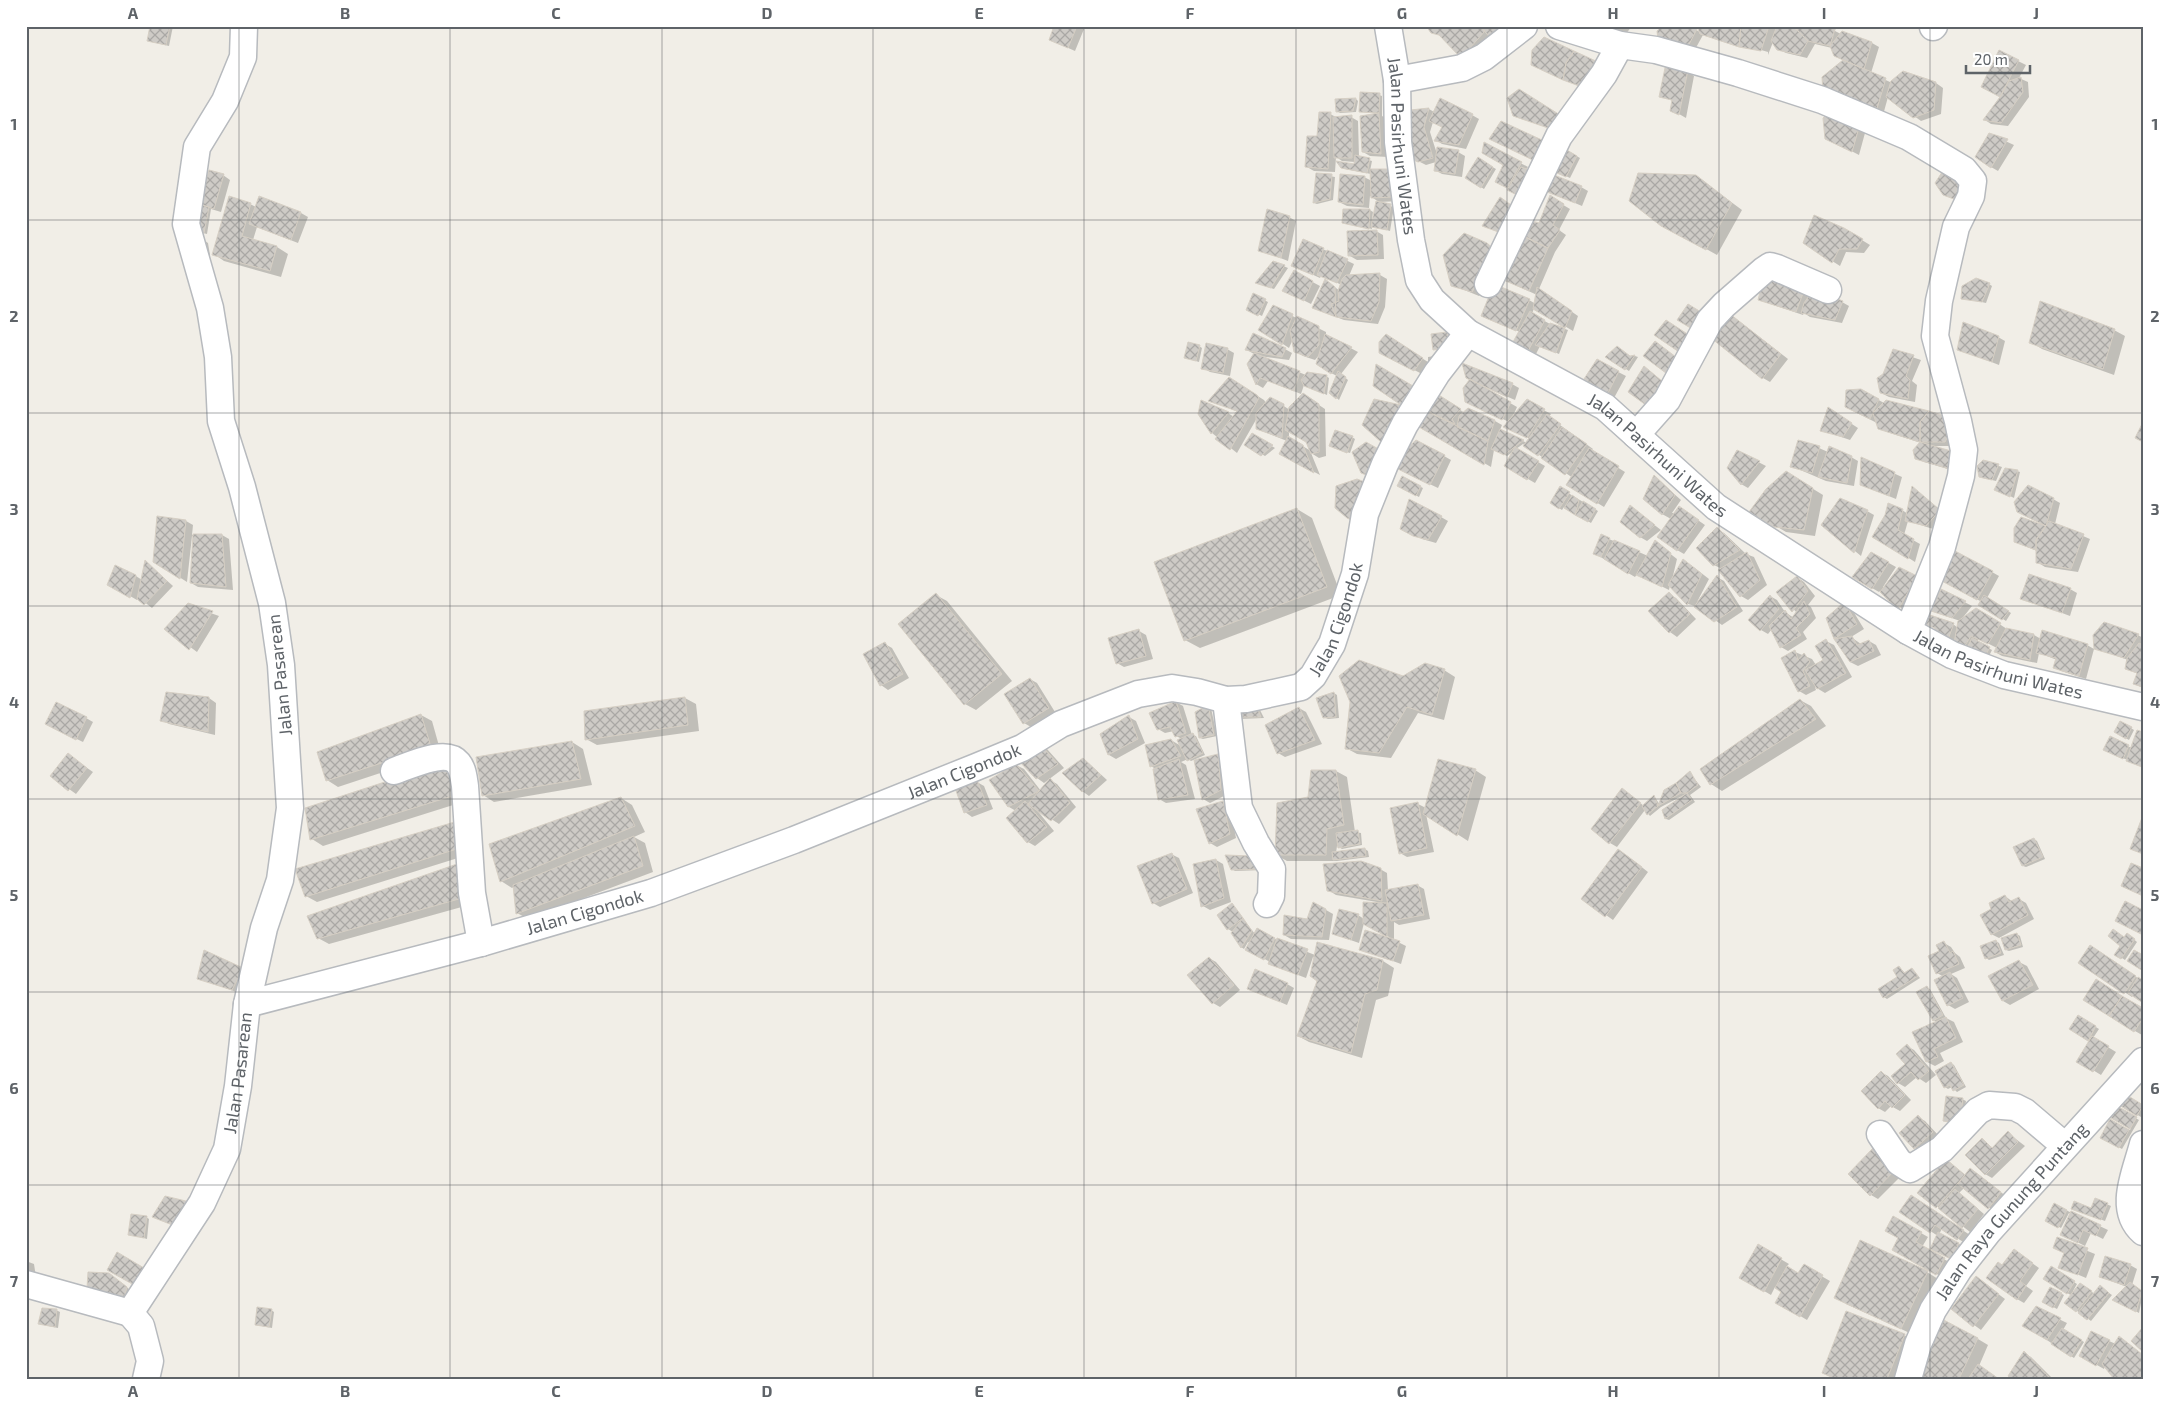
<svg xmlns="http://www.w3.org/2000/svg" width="2169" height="1405" font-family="'Exo 2',sans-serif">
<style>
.shadow{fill:#0003;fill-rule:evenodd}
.building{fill:url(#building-cross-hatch);stroke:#d6cfc4}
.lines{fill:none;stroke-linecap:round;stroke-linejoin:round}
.minor-casing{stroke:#b7babe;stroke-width:29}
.minor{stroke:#fff;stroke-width:26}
.grid{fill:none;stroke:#5e6368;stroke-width:1;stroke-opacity:0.55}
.labels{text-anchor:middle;stroke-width:4;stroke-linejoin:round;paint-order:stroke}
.street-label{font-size:18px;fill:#5e6368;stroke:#fff}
.neatline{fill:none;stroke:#5e6368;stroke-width:2}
.grid-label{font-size:16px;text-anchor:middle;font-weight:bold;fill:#5e6368}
</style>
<defs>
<pattern id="building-cross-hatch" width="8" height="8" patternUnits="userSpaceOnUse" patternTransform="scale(1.25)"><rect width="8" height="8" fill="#cecbc6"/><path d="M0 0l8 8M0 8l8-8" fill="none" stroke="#aaa8a5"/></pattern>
</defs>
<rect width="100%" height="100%" fill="#f1eee7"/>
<path class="shadow" d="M151,26H173L169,46L152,42Z
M1056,26H1080L1084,29L1075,51L1057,43Z
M1515,26L1468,61L1444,37L1432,32Z
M1599,26H1632L1622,39Z
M1689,26L1700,32L1698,26H1770L1777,30L1797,31L1801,26H1836L1835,31L1841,34L1872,43L1879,47L1871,73L1892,83H1936L1943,88L1941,114L1921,121L1888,97L1883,115L1824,77L1844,60L1832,48L1815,44L1807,58L1786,53L1778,49L1773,42L1768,55V52L1705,34V36L1703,35L1693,53L1666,44Z
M2000,52L2026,65L2019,78L2028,82L2029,97L2008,126L1991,124L1985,120L2002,97L1982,86Z
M1687,71L1694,76L1686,118L1679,114L1673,101L1660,96Z
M1379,95L1382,96V116L1386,118L1388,157L1370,156L1363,152L1377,114L1360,111Z
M1509,98L1564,134L1514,115Z
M1356,99L1358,101L1356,112L1340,113L1337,111Z
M1429,109L1434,112L1472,115L1479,119L1466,149L1442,144L1436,140L1443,127L1433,122L1430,132L1437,154L1458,152L1465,156L1462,177L1442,174L1435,170L1436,162L1426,165L1412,158Z
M1330,114L1338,118L1351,117L1358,121L1359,157L1372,161L1370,171L1401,201L1379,202L1370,196L1369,208L1347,206L1339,202L1364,177L1372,181L1371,174L1345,169L1342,167L1355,166V162L1342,161L1336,157L1335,172L1314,171L1307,167Z
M1868,122L1859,155L1834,142Z
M1990,134L2014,145L1998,171L1991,167Z
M1485,144L1528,167L1510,188L1496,181L1505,165Z
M1561,147L1580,158L1570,178L1553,170Z
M1478,159L1496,169L1484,189L1467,178Z
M1317,174L1335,177L1333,200L1317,204L1314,203Z
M223,175L230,180L221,212L211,209L207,234L198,232Z
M1696,176L1742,210L1717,255L1674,231Z
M1581,187L1588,191L1582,206L1556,195Z
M1550,197L1570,209L1559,230L1566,235L1555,252L1539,289L1578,316L1573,331L1534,308L1532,314L1550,324L1568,330L1559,354L1540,346L1536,354L1515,342L1520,332L1482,316L1529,300L1536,304L1537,295L1509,282L1537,243L1523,234L1540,224Z
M1377,203L1394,207L1390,231L1372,226V229L1344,223L1370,210L1373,212L1372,219H1374Z
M250,204L256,207L301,213L308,217L298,243L257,227L253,240L277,247L288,254L281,277L224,261L214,254Z
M1289,217L1296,221L1288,261L1260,250Z
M1844,229L1870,245L1864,253L1846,252L1840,266L1804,243Z
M1376,231L1383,235L1384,259L1357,260L1350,256Z
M1304,240L1354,264L1349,276L1380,275L1387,279L1385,307L1378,324L1344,320L1313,308L1332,285L1340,291L1342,285L1321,276L1320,278L1300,269Z
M205,241L208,243L210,255L202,256L197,243Z
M1504,256L1479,296L1452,285Z
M1274,262L1288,268L1274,289L1259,284Z
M1294,272L1320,286L1311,304L1291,294Z
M1765,277L1842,302L1849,306L1842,323L1810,317L1804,313L1803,315L1759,300Z
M1989,284L1992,286L1986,303L1963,298Z
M1254,295L1268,302L1262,316L1247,309Z
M1273,307L1318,328L1326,332V335L1358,352L1341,374L1348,380L1339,400L1331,393L1337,376L1331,373L1320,354L1315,360L1303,356L1295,351L1293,339L1289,348L1260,329Z
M1731,315L1788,359L1770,382L1763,378Z
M2114,330L2125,336L2114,375L2042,349L2031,342Z
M1998,337L2005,341L1999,365L1958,349Z
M1393,340L1428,362V357L1435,356L1422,374L1387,356Z
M1199,346L1202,348L1199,362L1189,359Z
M1227,349L1234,353L1230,376L1210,372L1203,368Z
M1285,349L1292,353L1289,360L1259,356L1306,375L1326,376L1329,378L1327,395L1304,385L1301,394L1268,381L1263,388L1256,384L1254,354L1247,350Z
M1894,351L1921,360L1912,381L1917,385L1915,402L1889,397L1881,393L1884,375Z
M1635,356L1638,357L1629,371L1607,357Z
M1597,361L1626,376L1614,398L1607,394Z
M1229,378L1264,400L1266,403L1271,398L1290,410L1310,399L1325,409L1326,456L1319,458L1311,453L1320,475L1280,454L1287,441L1257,429V418L1237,453L1212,433L1200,414L1228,413L1234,417L1238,412L1210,400ZM1289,431L1307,441L1311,451L1289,438Z
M1472,379L1512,384L1519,388L1515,400L1487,388L1486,389L1517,407L1513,416L1527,401L1551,414L1549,417L1593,449L1591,451L1625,472L1604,507L1568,485L1573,478L1523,444L1516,449L1545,466L1535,483L1505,466L1514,451L1507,456L1494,450L1491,467L1420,426V419L1430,412L1441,398L1465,413L1495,421L1502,425L1500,430L1527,443L1530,439L1511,430L1509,422L1474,405Z
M1861,390L1884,403L1948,418L1952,446H1932L1961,473L1924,462L1916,458L1921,443L1887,432L1879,428L1877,423L1853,411Z
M1835,413L1858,428L1850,440L1821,430Z
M1252,434L1275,448L1265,456L1246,445Z
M1352,437L1355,439L1350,453L1334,448Z
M1819,448L1828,452L1851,457L1858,461L1854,486L1826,481L1791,466Z
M1737,451L1766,466L1748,488L1741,484Z
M1444,456L1451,460L1438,488L1404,472Z
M1862,459L1902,477L1896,499L1861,485Z
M1983,461L2002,467L1996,481L1983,478Z
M2017,471L2020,472L2014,498L1996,489Z
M1655,477L1681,500L1672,513L1686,512L1705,525L1684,554L1677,550L1671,519L1662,514Z
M1402,478L1423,488L1419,497L1398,486Z
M1797,479L1823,495L1815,536L1786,532L1751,511Z
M1560,488L1598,511L1591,523L1564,507L1562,510L1559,508Z
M1913,488L1946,515L1933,529L1908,521L1904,535L1920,544L1915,562L1874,536L1902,510L1908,514Z
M2053,499L2060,503L2055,524L2090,539L2078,572L2045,567L2037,562V551L2022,545L2039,524Z
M1631,507L1661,530L1647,541L1640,537Z
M1297,509L1312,518L1341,595L1200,648L1185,640Z
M1867,511L1874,515L1861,556L1823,525Z
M1441,517L1448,521L1436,543L1422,539L1401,528Z
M186,521L193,525L192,535H222L229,539L233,590L198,587L191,583L194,537L192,536L187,582L154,561Z
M1717,529L1724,533L1746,554L1754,557L1767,585L1748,600L1741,596L1720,570L1722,569L1714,565Z
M1609,539L1648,556L1655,542L1677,559L1672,580L1691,565L1709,579L1697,602L1717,577L1724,581L1743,611L1722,625L1695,606L1688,604L1670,585L1669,590L1637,574L1635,577L1597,555Z
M1871,553L1896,567L1883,587L1884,588L1916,577L1906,612L1880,591L1879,592L1872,588Z
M146,562L173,586L152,608L138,597L137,600L109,584L136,576L142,580Z
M1992,572L1999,576L1987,598L2011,613L2006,621L1980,604L1982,602L1941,580Z
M1797,577L1804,582L1815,596L1808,605L1811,607L1816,618L1803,632L1807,639L1788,651L1781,647L1772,629L1768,634L1761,630L1770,596L1777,600L1785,612L1794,618L1797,613L1778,592Z
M2070,589L2077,593L2070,616L2022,598Z
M1942,590L1972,606L1961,620L1976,609L2007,629L2034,635L2041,639L2087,645L2094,649L2086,679L2061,671L2054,667L2057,660L2039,653L2037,663L2002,656L1995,652L1997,648L1979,639L1977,642L1992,650L1986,662L1953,648L1936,629L1922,622L1953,624L1958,628L1960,621L1932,611Z
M1669,594L1676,598L1696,619L1677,637L1670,632L1650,611Z
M936,595L947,601L1012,681L976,710L965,704Z
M188,605L219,616L197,652L166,629Z
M1846,606L1853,611L1864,629L1851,637L1861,644L1869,641L1876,645L1881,655L1858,666L1850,662L1835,638L1828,618Z
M1139,631L1146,635L1153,659L1124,667L1117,663Z
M2138,635L2143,638L2141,646H2143V688L2134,684L2138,674L2126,668L2128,660L2095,648Z
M1826,641L1834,645L1852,677L1825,693L1815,687L1816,690L1806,695L1799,691L1795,652L1812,659L1816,665L1825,660Z
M885,644L892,648L909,678L888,690L881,685L865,655Z
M1444,670L1455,677L1444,720L1418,713L1391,758L1357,754L1346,748L1403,678Z
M1030,679L1037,683L1055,712L1031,727L1024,723Z
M1334,693L1337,695L1339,718L1328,719L1324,717L1318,699Z
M209,698L216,703L215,735L169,724L162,720Z
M685,698L696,704L699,731L597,745L586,739V712Z
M1800,700L1811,706L1826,726L1722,791L1711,784L1701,769Z
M1176,702L1183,706L1192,735L1196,736L1205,755L1191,761L1188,759L1181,762L1186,765L1195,799L1166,803L1159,799L1154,768L1151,766L1171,740L1181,746L1182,739L1176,736L1174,731L1165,733L1158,729Z
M1208,706L1211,708L1217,736L1203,739L1200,738Z
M1257,708L1260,710L1264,718L1240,719L1236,717Z
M1299,708L1306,712L1322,744L1285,757L1278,753Z
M421,715L432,721L441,753L338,787L327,780Z
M1129,717L1136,721L1145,743L1116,759L1109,755L1101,735Z
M86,718L93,722L83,742L54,728Z
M2121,722L2134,730L2129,740L2115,732Z
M2143,734V767L2105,750L2110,738L2132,748Z
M572,742L583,749L592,785L494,802L483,795Z
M1040,745L1047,749L1064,768L1044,783L1037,778L1020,760Z
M68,755L93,772L76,794L51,776Z
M1218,756L1225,760L1228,794L1210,803L1203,799Z
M1084,759L1107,780L1089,796L1082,791Z
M442,764L454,771L469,800L323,846L312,839Z
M1016,765L1024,769L1041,791L1050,780L1057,784L1076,807L1059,824L1036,809L1054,831L1035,846L1028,842L1007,818L1016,811L1009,807L991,780Z
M1475,770L1486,777L1468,841L1426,814L1434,852L1407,857L1400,853L1418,804L1426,808Z
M1336,771L1347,777L1355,832L1361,833L1362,845L1342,849L1337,846L1336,853L1365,849L1368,851L1369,857L1337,861H1287L1276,855L1309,798Z
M1690,773L1701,787L1690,795L1695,802L1669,820L1666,819L1664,811L1685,796L1684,795L1661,807L1650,816L1645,810L1617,847L1610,843L1629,794L1644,806L1654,796L1660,805L1665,791Z
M977,782L984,786L993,809L972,817L965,812Z
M621,798L632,805L645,832L634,837L645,843L653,872L528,919L517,913L515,886L512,888L501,881Z
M1223,803L1230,807L1236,838L1217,847L1210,843Z
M468,829L474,853L317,902L306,896Z
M2034,839L2037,841L2045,859L2026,867L2023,866Z
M1171,854L1179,858L1193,893L1160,907L1153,903Z
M1625,854L1648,872L1613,920L1582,898Z
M1227,857L1264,870L1235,871L1232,869Z
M1216,860L1223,864L1231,902L1210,910L1203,906Z
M1380,869L1387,873L1388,891L1417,885L1424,889L1430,919L1399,925L1394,922V940L1406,946L1401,964L1360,949L1389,937L1364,923L1359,943L1333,934L1358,915L1364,919L1377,902L1336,895L1328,890Z
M468,871L476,903L329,944L318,938Z
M2005,896L2013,902L2019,899L2026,903L2034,919L1999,938L1991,934L1993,909Z
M1232,905L1255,934L1257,929L1277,940L1315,955L1318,943L1383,961L1394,968L1388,996L1376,1000L1362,1058L1309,1042L1298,1036L1319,981L1315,958L1313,957L1306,978L1269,964L1270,962L1247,949L1250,943L1248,942L1244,949L1241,947L1233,932L1228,929Z
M1326,910L1333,914L1329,940L1291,939L1284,935Z
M2017,934L2020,936L2023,947L2009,951L2006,950Z
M2130,936L2137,942L2125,960L2116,954L2125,938Z
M1996,941L1999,943L2004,955L1989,960L1986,958Z
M1944,943L1951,947L1955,953L1960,957L1965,968L1951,974L1957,978L1969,1002L1955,1009L1948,1005L1944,977L1937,973L1940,952Z
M2098,951L2142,981L2132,997L2080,963Z
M1209,958L1216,962L1240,990L1220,1007L1213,1003Z
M2019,962L2027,966L2039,989L2010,1005L2003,1001Z
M1899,967L1906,974L1912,969L1920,978L1887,999L1884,997L1899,977Z
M242,969L239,993L198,978Z
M1287,984L1294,988L1287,1005L1256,992Z
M1927,988L1930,989L1946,1018L1954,1022L1963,1042L1940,1053L1944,1061L1935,1066L1927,1062L1914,1033L1937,1022L1933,1020Z
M2085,1000L2143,1009V1033L2142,1035L2135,1031Z
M2078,1016L2099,1029L2093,1038L2116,1052L2101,1075L2078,1061L2090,1041L2071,1029Z
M1907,1046L1914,1050L1936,1075L1926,1083L1917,1077L1905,1087L1898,1083L1906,1065Z
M1951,1063L1954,1065L1966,1087L1957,1092L1952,1087L1948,1089L1945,1087Z
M1881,1072L1888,1076L1911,1100L1900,1111L1891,1106L1885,1112L1878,1108Z
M2125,1096L2143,1106L2141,1117L2121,1105Z
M1962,1099L1966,1101L1962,1125L1944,1121Z
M2118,1108L2139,1120L2122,1149L2101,1137L2111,1121L2130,1130L2131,1128L2112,1117Z
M1918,1117L1925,1121L1939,1136L1922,1152L1915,1148Z
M2008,1133L2025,1146L1992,1178L1985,1174L1982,1140L1993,1148Z
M1946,1161L1966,1176L1971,1170L1978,1174L2007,1197L1995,1212L1964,1188L1959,1193L1984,1214L1970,1232L1919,1192Z
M1905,1172L1878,1199L1871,1195L1849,1174Z
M2095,1199L2111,1206L2105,1221L2076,1210L2091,1209Z
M1918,1201L1970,1235L1965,1243L1942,1229L1939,1234L1961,1245L1954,1260L1938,1236L1901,1212Z
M2055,1205L2108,1230L2103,1239L2091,1233L2085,1246L2069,1238L2071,1214L2069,1213L2061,1228L2047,1220Z
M146,1217L149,1219L147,1239L129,1234Z
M1893,1217L1928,1237L1922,1247L1951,1263L1944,1278L1893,1250L1900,1238Z
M2058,1239L2095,1254L2086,1278L2060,1267L2065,1253Z
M1758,1246L1789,1264L1786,1267L1799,1275L1804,1266L1830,1281L1807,1320L1777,1302L1783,1292L1775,1287L1771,1295L1740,1277Z
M2021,1255L2039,1268L2026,1286L2033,1291L2024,1303L2017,1299Z
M26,1261L34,1264L36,1277L26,1275Z
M2130,1265L2137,1269L2132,1285L2143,1293L2139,1313L2114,1299L2127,1287L2100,1277Z
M2051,1267L2077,1284L2073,1291L2075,1292L2083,1286L2095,1294L2103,1289L2112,1295L2091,1321L2066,1303L2072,1296L2044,1278Z
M1927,1272L1938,1279L1912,1334L1846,1304Z
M109,1274L133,1292L131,1302L96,1292Z
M1977,1278L2005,1299L1981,1330L1952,1309Z
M2051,1288L2064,1295L2057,1309L2044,1302Z
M2036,1308L2067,1323L2063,1330L2084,1342L2074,1358L2024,1325Z
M56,1310L60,1312L58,1328L39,1324Z
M271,1310L274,1312L272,1328L256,1325Z
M1904,1335L1915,1341L1901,1379H1834L1824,1373Z
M2120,1338L2143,1355L2105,1366L2104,1369L2081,1356L2109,1341L2116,1344Z
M1978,1339L1988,1345L1979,1366L1998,1379H1927Z
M2024,1353L2031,1357L2053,1379H2013Z"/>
<path class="building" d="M150,26H170L166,45L147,41Z
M1054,26H1077L1068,48L1049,40Z
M1426,26H1481L1485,31L1461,58L1439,35L1431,33Z
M1480,26H1504L1492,40Z
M1662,26H1692L1697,29L1686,50L1658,40L1657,31Z
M1697,26H1741L1739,47L1700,34Z
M1741,26H1769L1761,51L1739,47Z
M1777,26H1790L1797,30L1808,41L1800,55L1777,50L1771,41Z
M1800,26H1827L1835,29L1830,46L1808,41L1797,30Z
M1842,31L1872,42L1864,69L1834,56L1830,46Z
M1544,37L1574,51L1566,63L1563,80L1531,65L1532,50Z
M1999,50L2019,60L2000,97L1981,87Z
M1574,51L1598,62L1590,90L1563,80L1566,63Z
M1843,60L1886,78L1876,112L1823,92L1822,77Z
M1666,63L1688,70L1679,115L1670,111L1672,100L1659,97Z
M1903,71L1936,82L1934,110L1913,118L1886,97L1891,81Z
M2021,77L2023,92L2001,123L1983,120L2000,97L2009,81Z
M1519,89L1560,115L1557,131L1513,116L1507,98Z
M1360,92L1380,93L1379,113L1359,112Z
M1356,98L1353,111L1336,112L1335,99Z
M1440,98L1473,114L1459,145L1434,141L1442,127L1429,121Z
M1429,108L1424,127L1433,158L1418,162L1405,156L1401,111Z
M1832,109L1862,117L1852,152L1825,139L1823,118Z
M1319,112H1331L1328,169L1305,167L1307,136H1317Z
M1379,113L1381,154L1362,152L1360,116Z
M1352,115V158H1334L1333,117Z
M1501,121L1544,141L1537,162L1489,139Z
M1989,133L2008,139L1991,168L1975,157Z
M1484,142L1522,162L1507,188L1495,182L1503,165L1482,153Z
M1560,146L1577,156L1566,177L1548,169Z
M1437,147L1459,150L1455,174L1434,171Z
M1355,155L1370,158L1367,173L1341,168L1336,161L1354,164Z
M1478,157L1493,167L1481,188L1465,178Z
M1946,166L1969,176L1962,202L1943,195L1935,183Z
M1521,167L1538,173L1525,199L1507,190Z
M1370,169H1394V197L1371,198Z
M209,170L224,174L214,209L199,204Z
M1316,173L1332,174L1330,199L1313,203Z
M1638,173L1696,175L1732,203L1706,250L1661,226L1629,201Z
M1340,174L1365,176L1363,205L1338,202Z
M1554,175L1582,186L1575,203L1547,192Z
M1550,195L1564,204L1553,225L1560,230L1548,248L1522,235L1532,221L1539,223Z
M229,196L251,203L242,236L277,246L270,271L212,255Z
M259,196L301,212L291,240L249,224Z
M1500,197L1518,210L1504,234L1482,226Z
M1376,201L1391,204L1387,230L1371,227Z
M199,204L209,207L204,233L193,231Z
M1267,209L1290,216L1281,258L1258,251Z
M1343,209H1370L1369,229L1342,223Z
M1814,215L1844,228L1863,239L1857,249H1839L1832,263L1803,243Z
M1377,230L1378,255L1348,256L1347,231Z
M1464,233L1487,243L1497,252L1472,292L1451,286L1443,255Z
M1520,235L1548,248L1529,291L1501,279Z
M1303,239L1324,248L1313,275L1291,266Z
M1327,250L1348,259L1337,283L1317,275Z
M1273,261L1285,265L1271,288L1255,283Z
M1294,270L1313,281L1304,301L1282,291Z
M1380,273L1379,302L1371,321L1336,317L1331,304L1339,301L1338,291L1342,279L1346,275Z
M1764,276L1805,288L1796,312L1758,300Z
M1976,278L1990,283L1982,302L1961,299L1962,286Z
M1325,279L1335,287L1336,317L1312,308Z
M1494,284L1530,299L1516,331L1481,316Z
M1537,287L1572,311L1565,328L1533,309Z
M1813,290L1843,301L1835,320L1801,313L1804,303Z
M1253,293L1266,299L1258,316L1246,310Z
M2040,301L2115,329L2103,369L2029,343Z
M1688,304L1709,317L1694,330L1677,320Z
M1273,305L1293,314L1282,345L1258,330Z
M1530,311L1545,320L1528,351L1513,342Z
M1730,314L1781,354L1762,379L1711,338Z
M1297,316L1319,326V345L1308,357L1294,352L1290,331Z
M1666,320L1695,339L1685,356L1654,335Z
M1963,322L1999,336L1992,362L1957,350Z
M1550,323L1565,328L1556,353L1535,345Z
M1447,332L1450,348L1433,350L1431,334Z
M1253,333L1286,348L1282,357L1245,350Z
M1325,334L1352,347L1331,374L1316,364Z
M1386,334L1423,358L1414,371L1379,353V342Z
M1655,341L1685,364L1674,379L1643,356Z
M1188,342L1200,345L1196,361L1184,358Z
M1206,343L1228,348L1223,373L1201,369Z
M1617,346L1630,356L1635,355L1625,370L1605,357Z
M1893,349L1914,355L1906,376L1910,380L1908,399L1880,393L1877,378L1883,374Z
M1254,353L1300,371L1294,391L1260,378L1256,385L1247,364Z
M1597,359L1619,371L1607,395L1584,379Z
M1462,363L1513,383L1507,397L1466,378Z
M1376,364L1413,386L1401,405L1373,386Z
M1644,366L1669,387L1650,408L1628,392Z
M1338,371L1346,377L1336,399L1329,393Z
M1307,372L1327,375L1324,394L1304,386L1301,380Z
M1229,377L1257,395L1259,398L1230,450L1215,439L1237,411L1208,401Z
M1470,379L1511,402L1502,420L1465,402L1463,388Z
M1861,389L1879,399L1870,419L1845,407L1846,390Z
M1434,392L1461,409L1452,419L1455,424L1425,410Z
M1303,393L1319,404V452L1311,454L1306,442L1285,430L1289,407Z
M1270,397L1284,404L1282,438L1256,429V413Z
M1374,399L1401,405L1381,442L1362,425Z
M1527,399L1545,409L1527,438L1503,427Z
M1201,400L1229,412L1211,434L1198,414Z
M1886,400L1929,411L1920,422V442L1878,429L1873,413Z
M1828,407L1852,423L1843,437L1820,431Z
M1468,408L1495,420L1488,441L1457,427L1459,416Z
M1929,411L1948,417L1953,426L1945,442H1920V422Z
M1428,412L1488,441L1484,465L1419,427L1418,418Z
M1547,414L1561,424L1538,456L1523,446Z
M2143,422V442L2135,438Z
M1562,427L1587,444L1565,475L1541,458Z
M1500,429L1524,440L1504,455L1491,449Z
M1335,430L1353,436L1347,453L1329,446Z
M1252,433L1273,445L1261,456L1244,445Z
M1288,436L1303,445L1314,473L1279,454Z
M1416,440L1445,455L1430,485L1396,468L1404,451Z
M1798,440L1820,446L1812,473L1790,467Z
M1366,442L1382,451L1377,479L1361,473L1352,452Z
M1920,442L1958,453L1954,470L1915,459L1913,450Z
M1829,446L1852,456L1847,483L1818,477Z
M1515,447L1539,461L1527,480L1504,466Z
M1589,448L1619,466L1597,504L1566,485Z
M1737,450L1760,461L1741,485L1727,468Z
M1861,457L1895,472L1889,496L1860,485Z
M1983,460L1999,464L1992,480L1979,477L1977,466Z
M2005,468L2018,470L2010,497L1994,490Z
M1786,471L1813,488L1804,530L1774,527L1749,512L1766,489Z
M1654,475L1675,495L1662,515L1643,499Z
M1402,476L1421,486L1416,496L1397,486Z
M1357,479L1372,485L1358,523L1347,518L1335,508L1336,486Z
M2028,485L2054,498L2046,526L2017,512L2014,502Z
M1560,486L1570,492L1559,509L1550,503Z
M1912,486L1940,510L1926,526L1905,521Z
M1572,495L1579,500L1575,515L1564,508Z
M1840,498L1868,510L1854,553L1821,525Z
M1409,499L1442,516L1428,540L1413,536L1400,529Z
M1583,501L1596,509L1588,522L1575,515Z
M1888,503L1903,509L1898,530L1914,539L1908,559L1872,537L1885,515Z
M1630,505L1655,525L1640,538L1620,522Z
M1679,506L1699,520L1677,551L1657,537Z
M1297,508L1327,587L1184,641L1154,562Z
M157,516L186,520L180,579L153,562Z
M2021,517L2046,526L2036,540V550L2014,542V528Z
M2049,521L2084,534L2071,569L2036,563V540Z
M1717,527L1740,550L1713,566L1696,548Z
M193,534H222L226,587L190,583Z
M1601,534L1610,538L1601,557L1593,554Z
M1614,540L1640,551L1628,574L1604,559Z
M1655,540L1671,553L1662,587L1636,575Z
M1955,551L1993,571L1977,600L1940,580Z
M1747,552L1760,580L1740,597L1718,570Z
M1871,552L1889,562L1872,589L1852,577Z
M1683,559L1702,574L1687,605L1668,585Z
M145,560L167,581L144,605L137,599Z
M115,565L136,575L130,598L107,585Z
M1899,567L1917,576L1898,610L1880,592Z
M2029,574L2071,588L2062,613L2020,599Z
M1717,575L1737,607L1714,622L1694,607Z
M1797,576L1808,591L1792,612L1776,592Z
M1941,589L1966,601L1952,618L1931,611Z
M1669,592L1690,614L1669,633L1648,611Z
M936,593L1002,674L964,705L898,624Z
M1770,595L1779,609L1760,631L1748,620Z
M1984,595L2009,611L2002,620L1978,605Z
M1804,601L1810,614L1796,628L1801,635L1780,648L1769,626L1785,610L1791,619Z
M188,603L213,611L189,650L164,629Z
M1842,604L1846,605L1857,624L1834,639L1826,618Z
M1976,608L2001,623L1988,644L1971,636L1964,647L1954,643L1958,621Z
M1924,613L1954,623L1946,645L1931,640L1935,628L1921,623Z
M2104,622L2139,634L2124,658L2094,649L2093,635Z
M2006,628L2034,634L2030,660L1994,652Z
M1139,629L1146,656L1116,664L1108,638Z
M2042,630L2088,644L2079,676L2053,668L2056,658L2036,653Z
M1852,636L1857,645L1869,640L1874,651L1850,662L1834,639Z
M1972,638L1990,647L1982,662L1965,652Z
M1826,639L1846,673L1817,689L1805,670L1823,660L1815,646Z
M885,642L903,674L880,686L863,654Z
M2139,643L2143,645V687L2133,684L2137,673L2125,669L2127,658Z
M1795,650L1798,660L1804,653L1810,662L1803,671L1810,686L1798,692L1781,658Z
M1359,660L1403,676L1425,663L1445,669L1432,715L1407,707L1379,753L1345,749L1350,702L1339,676Z
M1030,678L1049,708L1023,724L1004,694Z
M166,692L209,697L208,732L160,721Z
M1334,692L1336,717L1323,718L1316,698Z
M685,697L688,725L585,740L584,711Z
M1800,699L1816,719L1710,785L1700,769Z
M1176,701L1186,733L1175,737L1170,727L1157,730L1149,713Z
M56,702L87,717L76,740L45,724Z
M1208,705L1214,735L1199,738L1195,712Z
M1231,705L1257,707L1261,717H1235Z
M1299,707L1315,740L1277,754L1265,725Z
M421,714L431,747L326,781L317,752Z
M1129,715L1138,739L1108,755L1100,734Z
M2120,721L2132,727L2126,739L2114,732Z
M2137,730L2143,732L2142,767L2126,761Z
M1193,733L1203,753L1187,761L1177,740Z
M2110,736L2129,745L2123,759L2103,750Z
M1171,739L1181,756L1150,767L1145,745Z
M572,741L581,779L482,796L476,757Z
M1040,744L1058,764L1036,779L1018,760Z
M68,753L87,768L68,791L50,776Z
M1218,754L1221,790L1202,800L1194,760Z
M1083,758L1101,775L1082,792L1062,773Z
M1179,759L1188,795L1158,800L1153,769Z
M1438,759L1476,769L1457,836L1423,814Z
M443,763L459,794L310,840L305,808Z
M1016,764L1039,791L1008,807L989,780Z
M1311,770H1336L1344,825L1327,829L1326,855H1275L1277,803L1308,797Z
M1690,771L1698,785L1687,793H1681L1676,783Z
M1050,778L1070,803L1051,821L1028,804Z
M977,780L987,805L964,813L955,788Z
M1676,783L1681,793L1658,806L1664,790Z
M1622,788L1641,803L1609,844L1591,829Z
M1687,793L1692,800L1665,819L1662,810Z
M1654,795L1658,806L1647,815L1642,806Z
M621,797L635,826L500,882L489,844Z
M1025,801L1047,827L1027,843L1006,818Z
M1223,801L1230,834L1209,844L1196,809Z
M1418,802L1427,848L1399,854L1390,808Z
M2143,815V854L2130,849Z
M458,821L463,847L305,897L295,869Z
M1358,830L1360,844L1338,848L1336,833Z
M634,836L643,866L516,914L513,885Z
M2034,838L2043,857L2022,866L2013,847Z
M1365,848L1366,856L1333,860L1332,852Z
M1618,849L1642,867L1605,917L1581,899Z
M1172,853L1187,889L1152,904L1137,866Z
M1225,855L1252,856L1262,869L1231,870Z
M1216,859L1224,898L1201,907L1193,864Z
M1361,861L1381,868L1382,901L1327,891L1323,864Z
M2131,863L2143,868V896L2121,886Z
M457,864L466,897L317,939L307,916Z
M1418,884L1424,915L1391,921L1385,890Z
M2005,895L2009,902L2019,897L2028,915L1991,935L1980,915L1991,909L1989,903Z
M2125,901L2143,910V935L2115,921Z
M1313,902L1326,909L1322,937L1283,935L1284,915L1307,919Z
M1363,902L1387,903V937L1363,924Z
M1232,903L1243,918L1227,930L1217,915Z
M1339,909L1359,914L1351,940L1332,934Z
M1243,918L1252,931L1241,948L1231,933Z
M1257,928L1275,938L1264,960L1245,950Z
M2113,929L2124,937L2127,933L2135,939L2121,959L2114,955L2120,946L2108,936Z
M1365,930L1400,941L1393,961L1359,950Z
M2017,933L2021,945L2005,950L2001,938Z
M1277,938L1308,949L1298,975L1268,964Z
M1996,940L2001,953L1985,959L1980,946Z
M1944,941L1950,953L1953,951L1959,964L1936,974L1928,956L1939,951L1936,945Z
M1317,942L1383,960L1377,990L1365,994L1351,1053L1297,1036L1317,981L1310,976Z
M2090,945L2136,976L2124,994L2078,963Z
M204,950L243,968L232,990L197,979Z
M2134,950L2143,955V971L2127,961Z
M1209,957L1234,985L1212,1004L1187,975Z
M2019,960L2033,985L2002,1001L1988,976Z
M1899,966L1904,973L1912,968L1918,976L1883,998L1878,989L1897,977L1893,970Z
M1255,969L1288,983L1280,1002L1247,989Z
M1950,972L1963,998L1947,1006L1934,980Z
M2138,977L2143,980V1003L2128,993Z
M2096,979L2122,996L2109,1016L2083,1000Z
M1927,986L1943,1015L1933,1021L1916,992Z
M2122,996L2143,1008V1018L2134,1032L2109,1016Z
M2078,1015L2096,1026L2088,1041L2069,1029Z
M1946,1017L1956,1038L1934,1049L1938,1057L1926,1062L1912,1032Z
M2092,1036L2109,1046L2093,1072L2076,1062Z
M1907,1044L1929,1071L1918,1080L1911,1072L1897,1084L1891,1076L1905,1064L1896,1054Z
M1951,1062L1964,1085L1953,1091L1950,1085L1944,1088L1935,1071Z
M1881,1071L1905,1095L1892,1108L1885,1101L1878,1109L1861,1091Z
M2125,1094L2143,1105L2137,1116L2119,1105Z
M1946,1096L1963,1098L1960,1124L1943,1121Z
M2117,1106L2137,1117L2130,1129L2111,1118Z
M1918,1115L1933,1132L1914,1149L1899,1133Z
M2110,1119L2129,1130L2119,1148L2100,1138Z
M2008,1131L2018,1142L1985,1175L1965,1155L1982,1138L1992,1148Z
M1876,1145L1898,1167L1870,1196L1848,1174Z
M1946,1159L1965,1175L1936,1208L1917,1193Z
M1970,1168L2001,1192L1988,1209L1958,1184Z
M1955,1189L1978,1209L1962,1228L1938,1208Z
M1911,1195L1964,1230L1957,1240L1935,1225L1930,1233L1899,1212Z
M165,1196L190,1202L175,1226L152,1217Z
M2095,1198L2108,1203L2101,1220L2071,1209L2074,1201L2091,1208Z
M2054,1203L2067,1210L2058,1228L2045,1221Z
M2071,1211L2101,1225L2096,1236L2083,1230L2078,1243L2060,1235Z
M131,1214L147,1216L144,1238L128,1235Z
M1893,1216L1922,1232L1916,1242L1945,1258L1936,1275L1892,1250L1898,1238L1885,1231Z
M1938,1232L1959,1243L1951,1259L1930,1249Z
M2057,1237L2088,1248L2078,1275L2058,1268L2064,1253L2053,1248Z
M1860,1240L1928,1271L1901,1329L1834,1298Z
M1758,1244L1782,1258L1764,1292L1739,1278Z
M2014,1249L2033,1263L2020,1281L2026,1286L2017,1300L1986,1278L1998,1262L2002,1265Z
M117,1252L144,1268L134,1285L107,1270Z
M2105,1256L2131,1264L2124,1285L2099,1277Z
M1804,1264L1823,1275L1800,1317L1775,1303L1781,1292L1775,1288L1787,1266L1798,1273Z
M2051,1266L2075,1281L2067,1294L2043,1279Z
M88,1272L109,1273L127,1287L124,1299L87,1288Z
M1976,1276L1999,1294L1973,1327L1951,1309Z
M2130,1282L2142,1291L2136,1312L2112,1300Z
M2080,1283L2092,1291L2076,1312L2064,1303Z
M2100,1285L2109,1293L2087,1320L2078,1313Z
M2050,1287L2062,1293L2053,1308L2042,1302Z
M2036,1306L2061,1318L2047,1340L2022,1326Z
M257,1307L272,1309L269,1327L255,1325Z
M42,1308L57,1309L55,1327L38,1324Z
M1846,1311L1905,1334L1887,1379H1836L1822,1373Z
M1938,1317L1978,1338L1959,1379H1927L1911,1371Z
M2143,1327V1352L2131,1341Z
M2062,1328L2082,1340L2071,1357L2051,1344Z
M2091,1331L2110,1340L2096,1366L2079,1356Z
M2119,1336L2143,1355V1379H2114L2102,1364Z
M2024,1351L2050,1378V1379H2011L2008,1376Z
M1978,1364L1999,1379H1968Z"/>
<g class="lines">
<g class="minor-casing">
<g id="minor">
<path id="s1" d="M1388,26L1397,80L1398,142L1411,240L1419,280L1432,300L1468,333L1605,407L1716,507L1908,631L1952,655L2004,675L2143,707"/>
<path d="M1559,26L1620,45L1656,50L1738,73L1822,100L1909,137L1964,170L1973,181L1971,196L1956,227L1939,301L1935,336L1958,421L1964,450L1961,476L1942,547L1908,631"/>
<path d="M1933,27L1934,26"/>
<path d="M1397,80L1462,68L1484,57L1524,26"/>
<path d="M1488,284L1559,136L1604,74L1620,45"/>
<path d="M1636,435L1667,400L1710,320L1724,305L1764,270L1770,266L1777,268L1828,290"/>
<path d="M1226,700L1239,808L1256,843L1272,869L1271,896L1267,904"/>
<path d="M394,771C409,766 446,748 458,763C463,769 464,779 465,786L472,893L481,943"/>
<path id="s2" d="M247,1004L481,943L651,893L794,840L976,767L1022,748L1061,724L1138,694L1172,688L1197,692L1226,700L1246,699L1301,687L1313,676L1332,644L1355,574L1365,514L1385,464L1405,424L1437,373L1468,333"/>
<path d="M1880,1134L1899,1162L1910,1169L1942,1149L1978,1111L1989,1105L2015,1107L2025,1112L2065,1146"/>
<path d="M2143,1144C2136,1172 2117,1209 2143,1232"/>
<path d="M26,1284L130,1313"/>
<path id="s3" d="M130,1313L202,1203L227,1149L238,1086L247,1004L264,928L280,880L290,808L281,665L272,603L242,487L221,421L218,357L210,308L186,224L197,147L225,101L243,57L244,26"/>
<path d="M130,1313L141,1326L150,1361L146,1379"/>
<path id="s4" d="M1908,1379L1918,1344L1933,1310L1959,1269L1988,1232L2143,1061"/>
</g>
</g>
<use href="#minor" class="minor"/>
</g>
<path class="grid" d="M239,26V1379M450,26V1379M662,26V1379M873,26V1379M1084,26V1379M1296,26V1379M1507,26V1379M1719,26V1379M1930,26V1379M26,220H2143M26,413H2143M26,606H2143M26,799H2143M26,992H2143M26,1185H2143"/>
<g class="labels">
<g class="street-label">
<text dy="6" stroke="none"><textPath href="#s1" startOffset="121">Jalan Pasirhuni Wates</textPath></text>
<text dy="6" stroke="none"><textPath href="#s1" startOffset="556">Jalan Pasirhuni Wates</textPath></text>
<text dy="6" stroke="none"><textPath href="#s2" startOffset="1190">Jalan Cigondok</textPath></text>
<text dy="6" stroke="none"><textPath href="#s1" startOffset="960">Jalan Pasirhuni Wates</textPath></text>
<text transform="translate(280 675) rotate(-96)" y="6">Jalan Pasarean</text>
<text dy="6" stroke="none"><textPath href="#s2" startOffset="755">Jalan Cigondok</textPath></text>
<text dy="6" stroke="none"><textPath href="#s2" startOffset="350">Jalan Cigondok</textPath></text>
<text dy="6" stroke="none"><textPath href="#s3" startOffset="268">Jalan Pasarean</textPath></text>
<text dy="6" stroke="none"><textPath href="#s4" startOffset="200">Jalan Raya Gunung Puntang</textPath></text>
</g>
</g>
<rect width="2169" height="1405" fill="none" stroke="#ffffff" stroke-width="55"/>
<path d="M1966 65v8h64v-8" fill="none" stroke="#5e6368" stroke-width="2.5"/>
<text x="1974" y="65" font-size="15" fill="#5e6368" stroke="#ffffff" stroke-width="4" paint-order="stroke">20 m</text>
<rect x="28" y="28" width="2114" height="1350" class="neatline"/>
<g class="grid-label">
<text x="133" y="19">A</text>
<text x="345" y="19">B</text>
<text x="556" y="19">C</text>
<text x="767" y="19">D</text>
<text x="979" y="19">E</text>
<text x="1190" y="19">F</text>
<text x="1402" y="19">G</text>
<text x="1613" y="19">H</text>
<text x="1824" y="19">I</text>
<text x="2036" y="19">J</text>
<text x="14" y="130">1</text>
<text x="2155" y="130">1</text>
<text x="14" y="322">2</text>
<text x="2155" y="322">2</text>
<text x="14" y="515">3</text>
<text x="2155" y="515">3</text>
<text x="14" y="708">4</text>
<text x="2155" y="708">4</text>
<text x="14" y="901">5</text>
<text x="2155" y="901">5</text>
<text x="14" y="1094">6</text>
<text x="2155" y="1094">6</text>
<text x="14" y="1287">7</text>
<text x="2155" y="1287">7</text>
<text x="133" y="1397">A</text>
<text x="345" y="1397">B</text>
<text x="556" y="1397">C</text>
<text x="767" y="1397">D</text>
<text x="979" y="1397">E</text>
<text x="1190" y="1397">F</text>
<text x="1402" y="1397">G</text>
<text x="1613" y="1397">H</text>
<text x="1824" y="1397">I</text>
<text x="2036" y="1397">J</text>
</g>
</svg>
